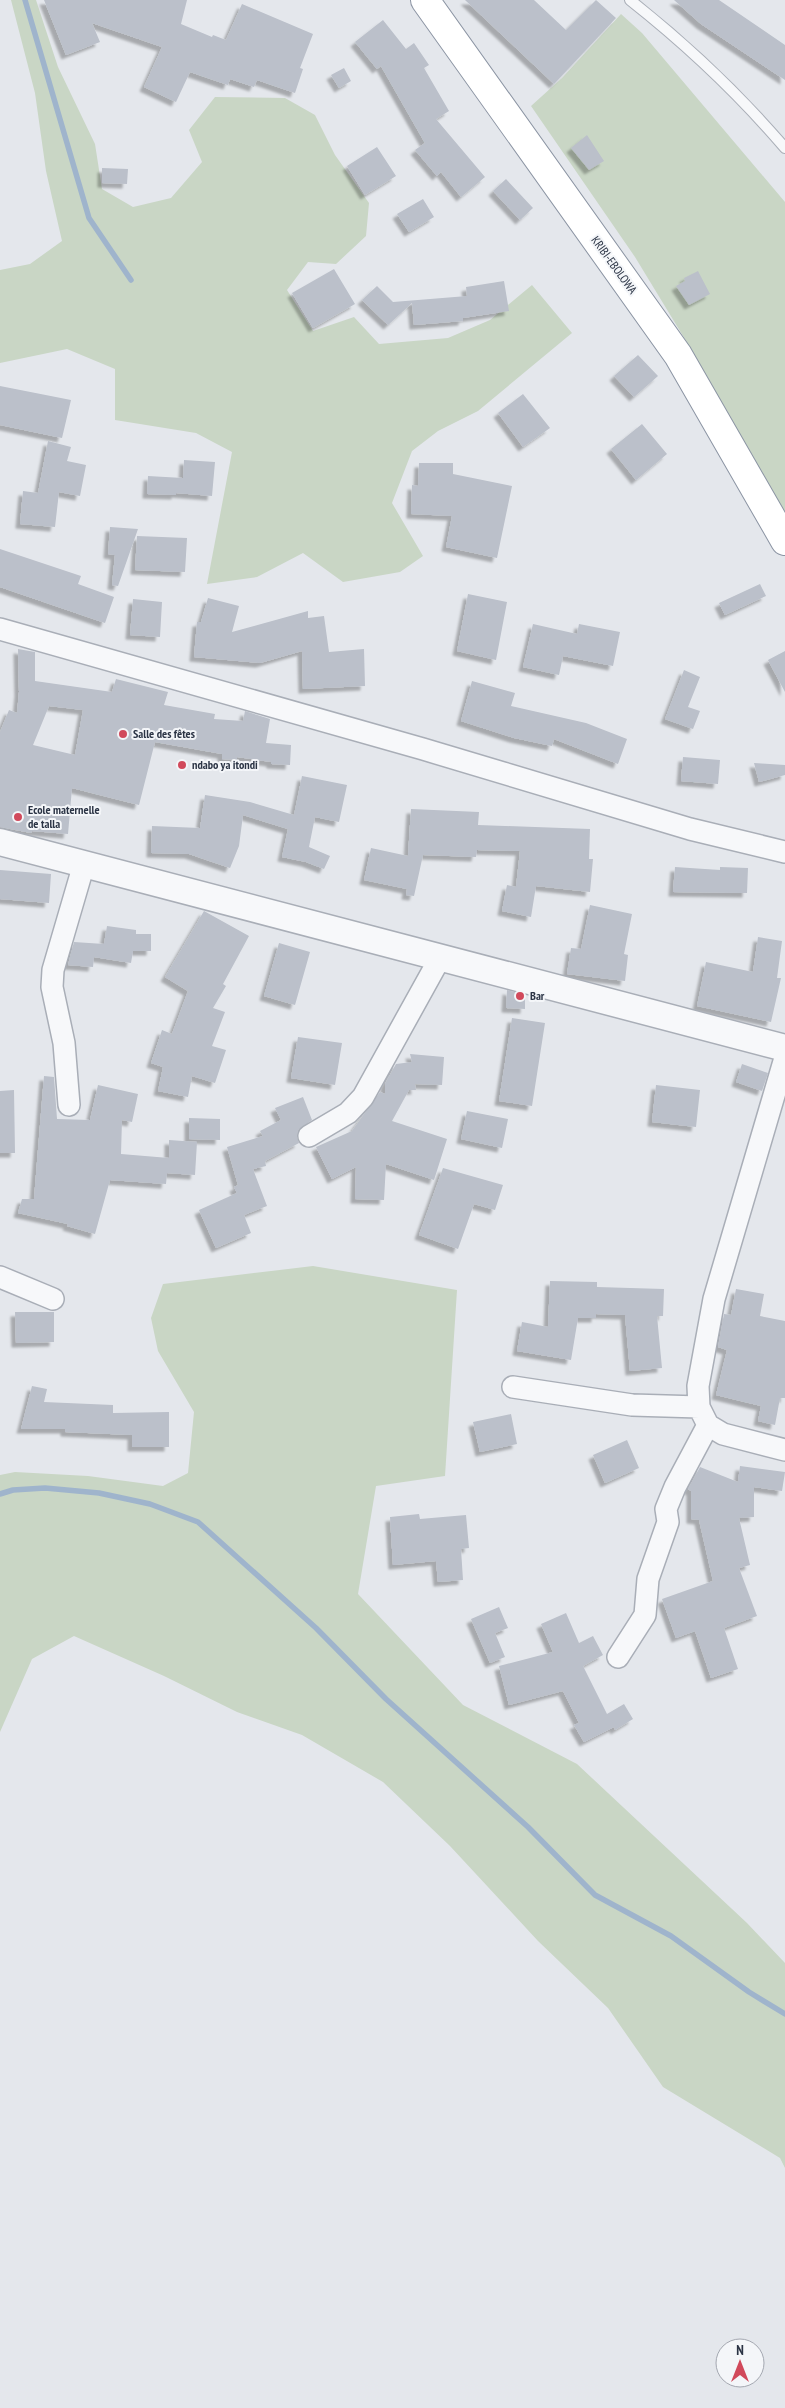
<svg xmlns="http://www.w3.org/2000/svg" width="785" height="2408" font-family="'PT Sans Narrow',sans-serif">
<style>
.green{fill:#c9d6c5}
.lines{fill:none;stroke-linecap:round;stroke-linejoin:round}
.stream{stroke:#9fb4cc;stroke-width:5.5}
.building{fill:#bbc0ca;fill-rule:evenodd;filter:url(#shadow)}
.service-casing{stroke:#a9aeb7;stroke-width:12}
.minor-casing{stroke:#a9aeb7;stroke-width:24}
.tertiary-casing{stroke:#a9aeb7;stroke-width:29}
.trunk-casing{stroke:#8b94a3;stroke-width:30}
.service{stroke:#f7f8fa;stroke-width:10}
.minor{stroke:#f7f8fa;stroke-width:21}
.tertiary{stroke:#f7f8fa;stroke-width:26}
.trunk{stroke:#fff;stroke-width:28}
.poi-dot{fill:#d1495b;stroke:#f4f6f9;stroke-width:2}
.labels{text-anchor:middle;stroke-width:4;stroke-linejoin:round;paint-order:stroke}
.street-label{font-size:12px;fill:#2b3445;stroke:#f4f6f9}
.poi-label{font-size:12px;font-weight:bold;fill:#2b3445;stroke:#f4f6f9;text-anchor:start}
</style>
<defs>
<filter id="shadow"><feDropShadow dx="-4.5" dy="4.5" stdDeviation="1" flood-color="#0004"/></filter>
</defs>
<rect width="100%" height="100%" fill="#e4e7ec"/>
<path class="green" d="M11,0H36L58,67L95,144L102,189L133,207L171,198L202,162L189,130L215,97L285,98L315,115L335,155L369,203L366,236L336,264L308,262L287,290L313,331L354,317L379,344L448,338L490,320L532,285L572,333L478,411L438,431L412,451L392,503L423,556L400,572L343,582L303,553L257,577L207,584L232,452L196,433L115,420V369L67,349L0,363V270L30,264L62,241L46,171L35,93Z
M621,14L642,33L785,202V512L697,359L635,257L531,106L562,78Z
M313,1266L457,1290L445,1476L376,1486L358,1594L463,1705L577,1764L747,1923L785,1963V2168L780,2158L663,2087L608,2008L538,1941L450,1846L383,1782L302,1735L237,1712L164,1676L74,1636L32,1659L0,1732V1475L15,1472L88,1476L163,1486L188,1473L194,1412L158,1351L151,1318L163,1284Z"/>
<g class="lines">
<path class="stream" d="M25,0L89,218L131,280
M0,1494L13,1490L45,1488L99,1493L150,1504L198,1522L316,1628L386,1699L528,1827L595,1895L671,1936L749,1992L785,2014"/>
</g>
<path class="building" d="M44,0H187L181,24L212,37L213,35L226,40L242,4L313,34L300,68L303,69L295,93L257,80L254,87L230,79L228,85L190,72L176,102L144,87L162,47L92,23L100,42L66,55Z
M465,0H534L566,30L596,0L616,18L554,84Z
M674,0H719L785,45V80L701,24Z
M383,20L406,49L414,43L429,65L424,68L449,111L436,119L485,177L461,197L441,172L437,176L415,150L425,143L381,66L377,69L355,42Z
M344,68L351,81L339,88L331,75Z
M587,135L604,161L589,170L571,148Z
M377,147L396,176L365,195L347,166Z
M102,168L128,169L127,184L102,183Z
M506,179L533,208L520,220L493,191Z
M423,199L434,217L409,232L397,214Z
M334,269L355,304L313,328L292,293Z
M698,271L710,294L689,305L676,286L685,281L684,278Z
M504,281L509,311L463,318V321L414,325L412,303L388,325L362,300L377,286L393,302L467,296L466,287Z
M638,355L658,376L634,397L614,376Z
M0,386L71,400L62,438L0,425Z
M523,394L550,428L523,447L498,413Z
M642,424L667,454L636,480L611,449Z
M48,441L71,447L67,461L86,465L80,496L59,492L55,527L20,524L23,491L38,493Z
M184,460L215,462L212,496L176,493V495L147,494L148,476L183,478Z
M419,463H453V474L512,486L497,558L446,547L452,516L411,514L412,485L418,486Z
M110,527L138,529L118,586L112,585L115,555L108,554Z
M137,536L187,538L185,572L135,570Z
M0,549L81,576L78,584L114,597L105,623L0,587Z
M760,584L766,596L725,615L719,603Z
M468,594L507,602L496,660L457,651Z
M208,598L239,606L232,632L308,611V618L324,616L329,652L364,649L365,686L303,689L302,651L260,663L194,657L197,622H201Z
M133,599L162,602L160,637L130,635Z
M533,624L577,634L579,624L620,632L613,666L563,656L559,675L523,667Z
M18,649L35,652V681L112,692L116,679L168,692L164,705L215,714L214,719L243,721L245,711L270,719L266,743L291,745L290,765L271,764V762L237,757V760L222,759V754L155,742L139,805L72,788L68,834L32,831L31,833L0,827V732L9,710L17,713L19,692ZM49,706L83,710L75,755L33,745Z
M785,651V692L768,660Z
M684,670L700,677L688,707L700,711L693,729L665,719Z
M472,681L515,693L511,706L586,723L627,739L618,764L554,739L552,746L514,738L461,721Z
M683,757L720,760L718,784L681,781Z
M754,763L785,765V775L759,782Z
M302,776L347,785L339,822L315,817L309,847L330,856L324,869L306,862L282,857L288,829L243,815L239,846L230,868L189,854L151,853L152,826L200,828L205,795L250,802L294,815Z
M411,809L479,812L478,825L590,829L589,859H593L590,892L536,886L531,917L502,911L507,885L516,887L520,851L477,850L476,857L423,855L414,896L406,895L407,889L364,880L371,848L408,856Z
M675,867L720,870V867L748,868L747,893L673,892Z
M0,870L51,874L49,903L0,899Z
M590,905L632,914L624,954L628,955L625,981L567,974L571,948L581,949Z
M204,911L249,936L223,984L226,986L213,1008L225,1012L212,1046L226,1050L215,1083L192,1076L188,1097L158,1091L163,1067L151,1063L162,1030L172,1034L188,991L165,977Z
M107,926L136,930V934H151V951H133L131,963L94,957L93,967L68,965L74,942L104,944Z
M758,937L782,941L777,978H781L771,1022L697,1006L706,962L753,972Z
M279,943L310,952L295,1005L264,996Z
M507,990L525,995V1009L506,1008Z
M512,1018L545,1023L532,1106L499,1101Z
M298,1037L342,1043L335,1085L291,1078Z
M410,1054L444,1057L442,1085L415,1084L416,1090H409L392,1121L447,1139L434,1180L386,1164L384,1200L355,1199L356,1167L332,1179L316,1147L352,1131L380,1092L385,1094V1084L396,1064L412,1062Z
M742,1064L768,1073L762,1091L736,1082Z
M44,1076L54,1077L57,1119L90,1120L98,1085L138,1094L132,1122L122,1120L121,1154L169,1158V1140L197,1142L195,1175L167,1173L166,1184L110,1180L95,1234L67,1226L68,1224L18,1213L22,1199H34Z
M656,1085L700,1090L696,1127L652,1122Z
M14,1090L15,1153H0V1091Z
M303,1097L312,1120L298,1130L297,1137L299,1143L265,1161L266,1166L253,1169L267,1206L244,1215L251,1233L216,1248L199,1210L237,1193L234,1187L238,1185L227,1147L263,1136L260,1131L281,1120L275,1108Z
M467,1111L508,1119L502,1148L461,1139Z
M189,1118L220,1119V1140L189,1139Z
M443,1168L503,1185L495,1210L474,1204L458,1249L419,1235Z
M550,1281L597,1282V1287L664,1289L663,1316H657L662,1368L630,1371L625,1315L596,1314V1318H578L571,1360L517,1351L522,1322L548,1327Z
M736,1289L764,1294L760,1316L785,1321V1398H780L775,1425L758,1421L761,1406L716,1395L727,1350L718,1347L724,1314L731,1315Z
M15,1312H54V1342L16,1343Z
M32,1386L47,1389L44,1402L113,1405V1413L169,1412V1447H132V1435L65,1432V1429H21Z
M511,1414L517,1444L480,1452L473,1422Z
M627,1440L639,1468L605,1483L593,1455Z
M740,1466L785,1472L782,1491L754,1487V1517L739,1518L750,1565L739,1568L757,1616L724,1628L738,1669L711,1678L695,1631L676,1638L662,1599L713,1581L699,1520L691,1519V1491L688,1489L700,1467L738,1482Z
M419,1514L420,1519L466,1515L469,1548L461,1549L463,1580L438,1582L436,1561L393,1565L390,1517Z
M499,1607L508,1628L495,1633L505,1657L490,1663L471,1619Z
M566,1613L579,1643L593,1636L603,1655L583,1666L607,1714L624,1704L633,1719L615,1730L614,1727L584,1742L574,1725L579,1723L563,1691L509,1705L499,1666L553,1652L541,1624Z"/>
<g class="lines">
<g class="service-casing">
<path id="service" d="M630,0C687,45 738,93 785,148"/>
</g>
<g class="minor-casing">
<path id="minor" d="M0,629L423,749L690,829L785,852
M785,1058L714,1299L698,1386L699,1407L708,1425L723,1434L785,1450
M69,1105L64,1043L52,987L53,970L84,864
M309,1136L348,1113L363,1097L440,958
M0,1277L53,1299
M513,1387L632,1405L699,1407
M618,1657L645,1615L648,1579L668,1522L666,1509L675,1487L708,1425"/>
</g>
<g class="tertiary-casing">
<path id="tertiary" d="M0,842L785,1048"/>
</g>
<g class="trunk-casing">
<path id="trunk" d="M425,0L678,355L785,541"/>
</g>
<use href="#service" class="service"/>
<use href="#minor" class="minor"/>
<use href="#tertiary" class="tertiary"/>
<use href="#trunk" class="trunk"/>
</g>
<g class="poi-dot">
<circle cx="123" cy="734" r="5"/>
<circle cx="182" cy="765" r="5"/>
<circle cx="18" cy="817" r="5"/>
<circle cx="520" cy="996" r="5"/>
</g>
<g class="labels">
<g class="street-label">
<text transform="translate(614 265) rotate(54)" y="4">KRIBI-EBOLOWA</text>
</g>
<g class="poi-label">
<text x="133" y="738">Salle des fêtes</text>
<text x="192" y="769">ndabo ya itondi</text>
<text x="28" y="814">Ecole maternelle<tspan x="28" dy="14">de talla</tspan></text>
<text x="530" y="1000">Bar</text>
</g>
</g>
<g transform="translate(740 2363)"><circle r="24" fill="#f4f6f9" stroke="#a4a8b1"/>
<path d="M0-4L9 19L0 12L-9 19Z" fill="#d1495b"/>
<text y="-8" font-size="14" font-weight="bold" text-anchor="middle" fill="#2b3445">N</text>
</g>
</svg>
